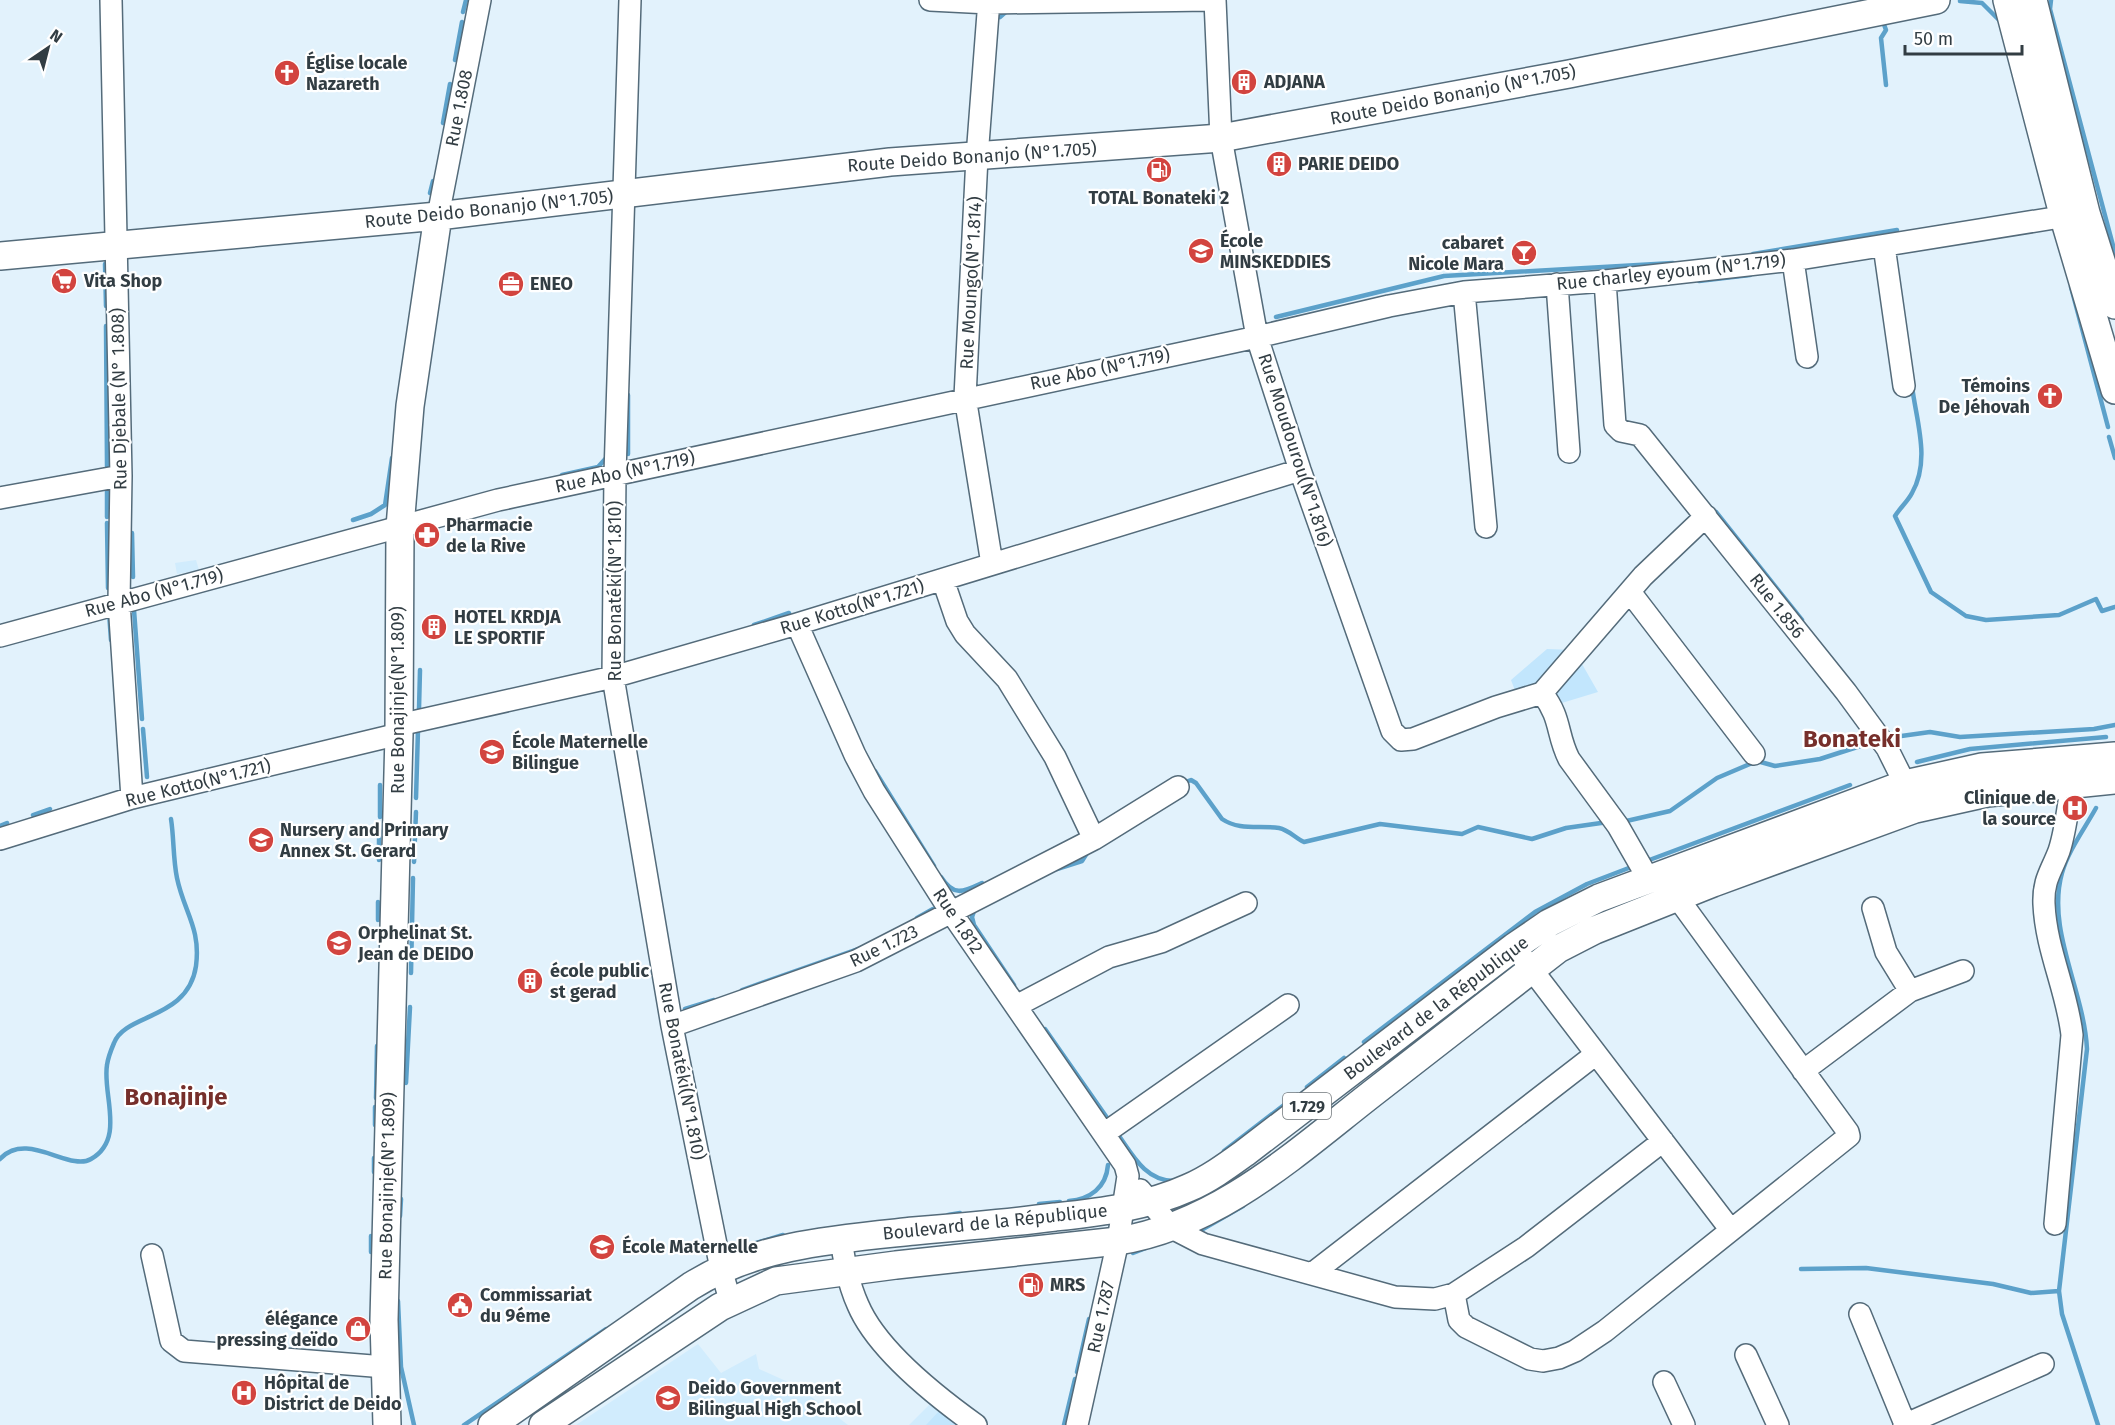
<svg xmlns="http://www.w3.org/2000/svg" width="2115" height="1425" font-family="'Fira Sans',sans-serif">
<style>
.built{fill:#d1ecfd}
.green{fill:#c2e6fd}
.lines{fill:none;stroke-linecap:round;stroke-linejoin:round}
.stream{stroke:#5ca1ca;stroke-width:4.5}
.minor-casing{stroke:#546b7a;stroke-width:24}
.major-casing{stroke:#546b7a;stroke-width:30}
.minor{stroke:#fff;stroke-width:21}
.major{stroke:#fff;stroke-width:27}
.labels{text-anchor:middle;stroke-width:4.5;stroke-linejoin:round;paint-order:stroke}
.shield{fill:#fff;stroke:#70777b;stroke-width:1.5}
.shield-label{font-size:16px;font-weight:bold;fill:#323d43}
.poi-label{font-size:18px;font-weight:bold;fill:#323d43;stroke:#fff;text-anchor:start}
.street-label{font-size:18px;fill:#323d43;stroke:#fff}
.district-label{font-size:24px;font-weight:bold;fill:#762f2b;stroke:#fff}
</style>
<rect width="100%" height="100%" fill="#e2f2fc"/>
<path class="built" d="M196,560L199,570L177,574L175,563Z
M698,1344L721,1373L756,1354L759,1369L797,1386L848,1425H576Z
M931,1403L959,1425H909Z"/>
<path class="green" d="M1547,649L1574,650L1598,692L1542,709L1519,701L1511,680Z
M940,1410L959,1425H926Z"/>
<g class="lines">
<path class="stream" d="M2051,0L2050,9L2115,253
M1960,1L1982,3L2000,21
M463,12L466,0
M1000,17L1008,10
M1882,19L1886,30L1881,38L1886,85
M455,60L462,22
M443,123L450,84
M430,193L433,181
M1753,254L1897,230
M105,264L106,306
M1699,281L1750,275
M2071,287L2108,427
M1276,317L1444,276L1673,263
M106,326L107,466
M1912,386C1916,420 1931,460 1912,493C1908,501 1900,508 1895,516L1931,592L1966,616L1986,620L2059,615L2096,599L2102,611L2115,607
M628,395V454
M2109,437L2115,458
M562,475L598,467L607,457
M107,487V517
M1716,512L1802,620
M353,520L371,514L385,505L392,458
M107,523L108,588
M132,533L133,577
M134,610L142,719
M109,612L111,640
M754,625L789,613
M419,709L420,670
M143,729L147,777
M1887,738L1930,732L1960,737L2094,729L2115,725
M1917,762L1970,749L2106,737
M875,771L934,866
M1183,783L1191,780L1196,783L1222,819C1240,831 1259,825 1279,828C1289,830 1295,838 1304,842L1380,824L1462,834L1478,827L1532,839L1566,828L1608,822
M416,798L418,730
M2096,808C2085,828 2068,851 2062,873C2046,930 2084,990 2087,1049L2059,1291L2062,1314L2098,1425
M33,815L50,809
M380,817V785
M1622,822L1670,811L1717,778L1757,761L1775,766L1820,759L1876,741
M0,826L7,823
M379,860V830
M414,862L416,812
M1644,862L1850,785
M1057,869L1082,861L1089,850
M941,877C954,897 963,892 982,883
M378,902V920
M975,908L972,917L974,925L1014,985
M917,918L933,909
M411,973L413,878
M742,990L858,949
M685,1009L714,1000
M1045,1029L1110,1122
M1364,1042L1535,912L1587,884L1634,866
M406,1083L410,1007
M1307,1087L1344,1058
M376,1098L377,1046
M375,1125V1107
M1117,1133C1132,1154 1145,1181 1174,1181
M1224,1151L1297,1095
M0,1159C27,1130 69,1172 91,1159C126,1139 102,1094 107,1065C108,1058 111,1050 114,1043C125,1013 188,1020 196,966C201,928 184,912 177,878C173,859 174,838 171,819
M374,1172V1158
M1069,1201C1090,1199 1106,1188 1108,1165
M1039,1204L1060,1202
M948,1215L960,1213
M400,1216L401,1199
M1196,1233L1243,1206
M736,1249L783,1235
M371,1252V1236
M1133,1253L1146,1248
M1801,1269L1866,1268L1993,1284L2031,1293L2059,1291
M398,1301L401,1367L414,1425
M1077,1372L1089,1319
M464,1425L606,1329
M1064,1425L1075,1379"/>
<g class="minor-casing">
<path id="minor" d="M111,0L121,476L119,602L132,798
M630,0L615,474L613,677L672,1026L721,1269L730,1300
M930,0L989,3L1210,0
M989,0L977,157L965,397L992,564
M1215,0L1221,138L1257,337L1300,470L1392,731L1401,740L1413,739L1496,707L1542,693
M438,216L480,0
M1884,246L1904,386
M1793,260L1807,357
M1605,281L1615,425L1621,431L1640,435L1846,692L1887,748L1905,784
M1557,284L1569,452
M1464,292L1486,527
M0,498L121,476
M943,580L957,621L965,634L1007,679L1055,757L1094,839
M1630,592L1754,754
M797,624L855,755L874,791L951,912L1125,1165L1128,1176L1118,1241L1077,1425
M0,636L498,500L1257,337L1389,306L1464,292L1605,281L1793,260L2079,214
M1542,693L1643,576L1706,516
M1542,693C1562,719 1556,733 1569,759L1618,826L1649,880
M399,725L613,677L797,624L1300,470
M0,839L132,798L399,734
M1873,908L1886,952L1910,991
M1523,958L1730,1229
M1016,1006L1109,957L1161,942L1246,903
M672,1026L856,961L1094,839L1178,787
M1803,1071L1910,991L1963,971
M1105,1133L1288,1005
M1140,1190L1172,1228L1203,1244L1395,1297L1435,1299L1454,1294L1526,1247L1663,1141
M2055,1224L2072,1035C2067,990 2046,950 2044,904C2043,880 2051,872 2059,851C2066,830 2068,805 2072,783
M841,1238C844,1262 848,1283 858,1305C877,1350 937,1397 976,1425
M152,1255L171,1341L184,1351L385,1367
M1313,1273L1596,1054
M1454,1294L1459,1320L1466,1327L1530,1359L1543,1361L1559,1358L1575,1351L1605,1331L1849,1136L1848,1132L1677,897
M1860,1314L1905,1424
M1746,1355L1778,1425
M1664,1382L1684,1425
M1904,1425L2043,1364"/>
</g>
<g class="major-casing">
<path id="major" d="M2007,0L2064,218L2115,390
M2033,0L2086,213L2115,305
M0,256L438,216L890,162L1221,138L1569,74L1936,0
M387,1425L384,1320L399,734L400,527L410,406L438,216
M492,1425L691,1286C758,1244 837,1239 914,1231C961,1227 1008,1223 1055,1217C1100,1212 1146,1207 1188,1188C1209,1179 1228,1165 1246,1152L1514,947L1549,923L1599,898L1905,784L1982,767L2115,756
M543,1425L720,1307L776,1281L896,1265L1118,1241C1220,1225 1299,1150 1378,1089C1438,1042 1498,996 1558,949L1595,930L1713,883L1915,809L1987,793L2115,780"/>
</g>
<use href="#minor" class="minor"/>
<use href="#major" class="major"/>
</g>
<defs>
<g id="church-disc" transform="scale(1.35)"><circle r="9.5" fill="#d2443f" stroke="#fff"/><path d="M-1.2-6h2.4v3.5h3.3v2.4h-3.3V6h-2.4V-.1h-3.3v-2.4h3.3Z" fill="#fff"/></g>
<g id="building-disc" transform="scale(1.35)"><circle r="9.5" fill="#d2443f" stroke="#fff"/><path d="M-4-6H4V6H1V3H-1V6H-4ZM-2.5-4.3h1.7v1.8h-1.7ZM.8-4.3h1.7v1.8H.8ZM-2.5-1h1.7V.8h-1.7ZM.8-1h1.7V.8H.8Z" fill="#fff"/></g>
<g id="fuel-disc" transform="scale(1.35)"><circle r="9.5" fill="#d2443f" stroke="#fff"/><path d="M-5.5-6h7V0h2V4h1.3V-2.5L3-4.5l.8-.8L6-3V5H2.5V1h-1V6h-7ZM-4.2-4.7v3.2H.2V-4.7Z" fill="#fff"/></g>
<g id="school-disc" transform="scale(1.35)"><circle r="9.5" fill="#d2443f" stroke="#fff"/><path d="M0-5L7-2L0 1L-7-2ZM-4 1L0 2.5L4 1V4Q0 6-4 4Z" fill="#fff"/></g>
<g id="bar-disc" transform="scale(1.35)"><circle r="9.5" fill="#d2443f" stroke="#fff"/><path d="M-6-5H6L.8 .8V4.5H3.5V6h-7V4.5H-.8V.8Z" fill="#fff"/></g>
<g id="supermarket-disc" transform="scale(1.35)"><circle r="9.5" fill="#d2443f" stroke="#fff"/><path d="M-6-5.5h2.5l.6 2H6L4.5 2H-2.5L-4.4-4H-6ZM-1.5 3.2a1.3 1.3 0 1 0 .1 0ZM3 3.2a1.3 1.3 0 1 0 .1 0Z" fill="#fff"/></g>
<g id="office-disc" transform="scale(1.35)"><circle r="9.5" fill="#d2443f" stroke="#fff"/><path d="M-6-3h4V-5.5h4V-3h4V5H-6ZM-1-4.5V-3h2v-1.5ZM-6 0V1H6V0Z" fill="#fff"/></g>
<g id="pharmacy-disc" transform="scale(1.35)"><circle r="9.5" fill="#d2443f" stroke="#fff"/><path d="M-2-6h4v4h4v4h-4v4h-4v-4h-4v-4h4Z" fill="#fff"/></g>
<g id="hospital-disc" transform="scale(1.35)"><circle r="9.5" fill="#d2443f" stroke="#fff"/><path d="M-5-5h3v3.5h4V-5h3V5h-3V1.5h-4V5h-3Z" fill="#fff"/></g>
<g id="civic-disc" transform="scale(1.35)"><circle r="9.5" fill="#d2443f" stroke="#fff"/><path d="M-.6-6.5H3V-4.5H.6V-3L4-1V1h2V6H-6V1h2V-1L-.6-3ZM-1.2 2.5V6h2.4V2.5Z" fill="#fff"/></g>
<g id="shop-disc" transform="scale(1.35)"><circle r="9.5" fill="#d2443f" stroke="#fff"/><path d="M-5-2.5h2.3a2.7 3.5 0 0 1 5.4 0H5L5.5 6h-11ZM-1.5-2.5h3a1.5 2.3 0 0 0-3 0Z" fill="#fff"/></g>
</defs>
<g fill-rule="evenodd">
<use href="#church-disc" x="287" y="73"/>
<use href="#building-disc" x="1244" y="82"/>
<use href="#building-disc" x="1279" y="164"/>
<use href="#fuel-disc" x="1159" y="170"/>
<use href="#school-disc" x="1201" y="251"/>
<use href="#bar-disc" x="1524" y="253"/>
<use href="#supermarket-disc" x="64" y="281"/>
<use href="#office-disc" x="511" y="284"/>
<use href="#church-disc" x="2050" y="396"/>
<use href="#pharmacy-disc" x="427" y="535"/>
<use href="#building-disc" x="434" y="627"/>
<use href="#school-disc" x="492" y="752"/>
<use href="#hospital-disc" x="2075" y="808"/>
<use href="#school-disc" x="261" y="840"/>
<use href="#school-disc" x="339" y="943"/>
<use href="#building-disc" x="530" y="981"/>
<use href="#school-disc" x="602" y="1247"/>
<use href="#fuel-disc" x="1031" y="1285"/>
<use href="#civic-disc" x="460" y="1305"/>
<use href="#shop-disc" x="358" y="1329"/>
<use href="#hospital-disc" x="244" y="1393"/>
<use href="#school-disc" x="668" y="1398"/>
</g>
<g class="labels">
<rect class="shield" x="1283" y="1093" width="48" height="26" rx="4.5"/>
<g class="shield-label">
<text x="1307" y="1112">1.729</text>
</g>
<g class="poi-label">
<text x="306" y="69">Église locale<tspan x="306" dy="21">Nazareth</tspan></text>
<text x="1264" y="88">ADJANA</text>
<text x="1298" y="170">PARIE DEIDO</text>
<text x="1159" y="204" text-anchor="middle">TOTAL Bonateki 2</text>
<text x="1220" y="247">École<tspan x="1220" dy="21">MINSKEDDIES</tspan></text>
<text x="1504" y="249" text-anchor="end">cabaret<tspan x="1504" dy="21">Nicole Mara</tspan></text>
<text x="84" y="287">Vita Shop</text>
<text x="530" y="290">ENEO</text>
<text x="2030" y="392" text-anchor="end">Témoins<tspan x="2030" dy="21">De Jéhovah</tspan></text>
<text x="446" y="531">Pharmacie<tspan x="446" dy="21">de la Rive</tspan></text>
<text x="454" y="623">HOTEL KRDJA<tspan x="454" dy="21">LE SPORTIF</tspan></text>
<text x="512" y="748">École Maternelle<tspan x="512" dy="21">Bilingue</tspan></text>
<text x="2056" y="804" text-anchor="end">Clinique de<tspan x="2056" dy="21">la source</tspan></text>
<text x="280" y="836">Nursery and Primary<tspan x="280" dy="21">Annex St. Gerard</tspan></text>
<text x="358" y="939">Orphelinat St.<tspan x="358" dy="21">Jean de DEIDO</tspan></text>
<text x="550" y="977">école public<tspan x="550" dy="21">st gerad</tspan></text>
<text x="622" y="1253">École Maternelle</text>
<text x="1050" y="1291">MRS</text>
<text x="480" y="1301">Commissariat<tspan x="480" dy="21">du 9éme</tspan></text>
<text x="338" y="1325" text-anchor="end">élégance<tspan x="338" dy="21">pressing deïdo</tspan></text>
<text x="264" y="1389">Hôpital de<tspan x="264" dy="21">District de Deido</tspan></text>
<text x="688" y="1394">Deido Government<tspan x="688" dy="21">Bilingual High School</tspan></text>
</g>
<g class="street-label">
<text transform="translate(1453 95) rotate(-11)" y="6">Route Deido Bonanjo (N°1.705)</text>
<text transform="translate(459 108) rotate(-79)" y="6">Rue 1.808</text>
<text transform="translate(972 157) rotate(-4)" y="6">Route Deido Bonanjo (N°1.705)</text>
<text transform="translate(489 209) rotate(-6)" y="6">Route Deido Bonanjo (N°1.705)</text>
<text transform="translate(1671 272) rotate(-6)" y="6">Rue charley eyoum (N°1.719)</text>
<text transform="translate(971 283) rotate(-87)" y="6">Rue Moungo(N°1.814)</text>
<text transform="translate(1100 369) rotate(-12)" y="6">Rue Abo (N°1.719)</text>
<text transform="translate(119 399) rotate(-91)" y="6">Rue Djebale (N° 1.808)</text>
<text transform="translate(1295 450) rotate(72)" y="6">Rue Moudourou(N°1.816)</text>
<text transform="translate(625 472) rotate(-12)" y="6">Rue Abo (N°1.719)</text>
<text transform="translate(615 591) rotate(-90)" y="6">Rue Bonatéki(N°1.810)</text>
<text transform="translate(154 593) rotate(-15)" y="6">Rue Abo (N°1.719)</text>
<text transform="translate(1777 606) rotate(52)" y="6">Rue 1.856</text>
<text transform="translate(852 607) rotate(-17)" y="6">Rue Kotto(N°1.721)</text>
<text transform="translate(398 700) rotate(-90)" y="6">Rue Bonajinje(N°1.809)</text>
<text transform="translate(198 783) rotate(-14)" y="6">Rue Kotto(N°1.721)</text>
<text transform="translate(958 921) rotate(56)" y="6">Rue 1.812</text>
<text transform="translate(884 946) rotate(-26)" y="6">Rue 1.723</text>
<text transform="translate(1436 1008) rotate(-37)" y="6">Boulevard de la République</text>
<text transform="translate(682 1071) rotate(79)" y="6">Rue Bonatéki(N°1.810)</text>
<text transform="translate(387 1186) rotate(-89)" y="6">Rue Bonajinje(N°1.809)</text>
<text transform="translate(995 1222) rotate(-6)" y="6">Boulevard de la République</text>
<text transform="translate(1101 1317) rotate(-78)" y="6">Rue 1.787</text>
</g>
<g class="district-label">
<text x="1852" y="747">Bonateki</text>
<text x="176" y="1105">Bonajinje</text>
</g>
</g>
<g transform="translate(48 48) rotate(35)" stroke="#ffffff" stroke-width="4.5" paint-order="stroke">
<path d="M0-4.5L10 22L0 15L-10 22Z" fill="#323d43"/>
<text y="-9" font-size="16" font-weight="bold" text-anchor="middle" fill="#323d43">N</text>
</g>
<path d="M1905 45v9h117v-9" fill="none" stroke="#323d43" stroke-width="3"/>
<text x="1914" y="45" font-size="18" fill="#323d43" stroke="#ffffff" stroke-width="4.5" paint-order="stroke">50 m</text>
</svg>
